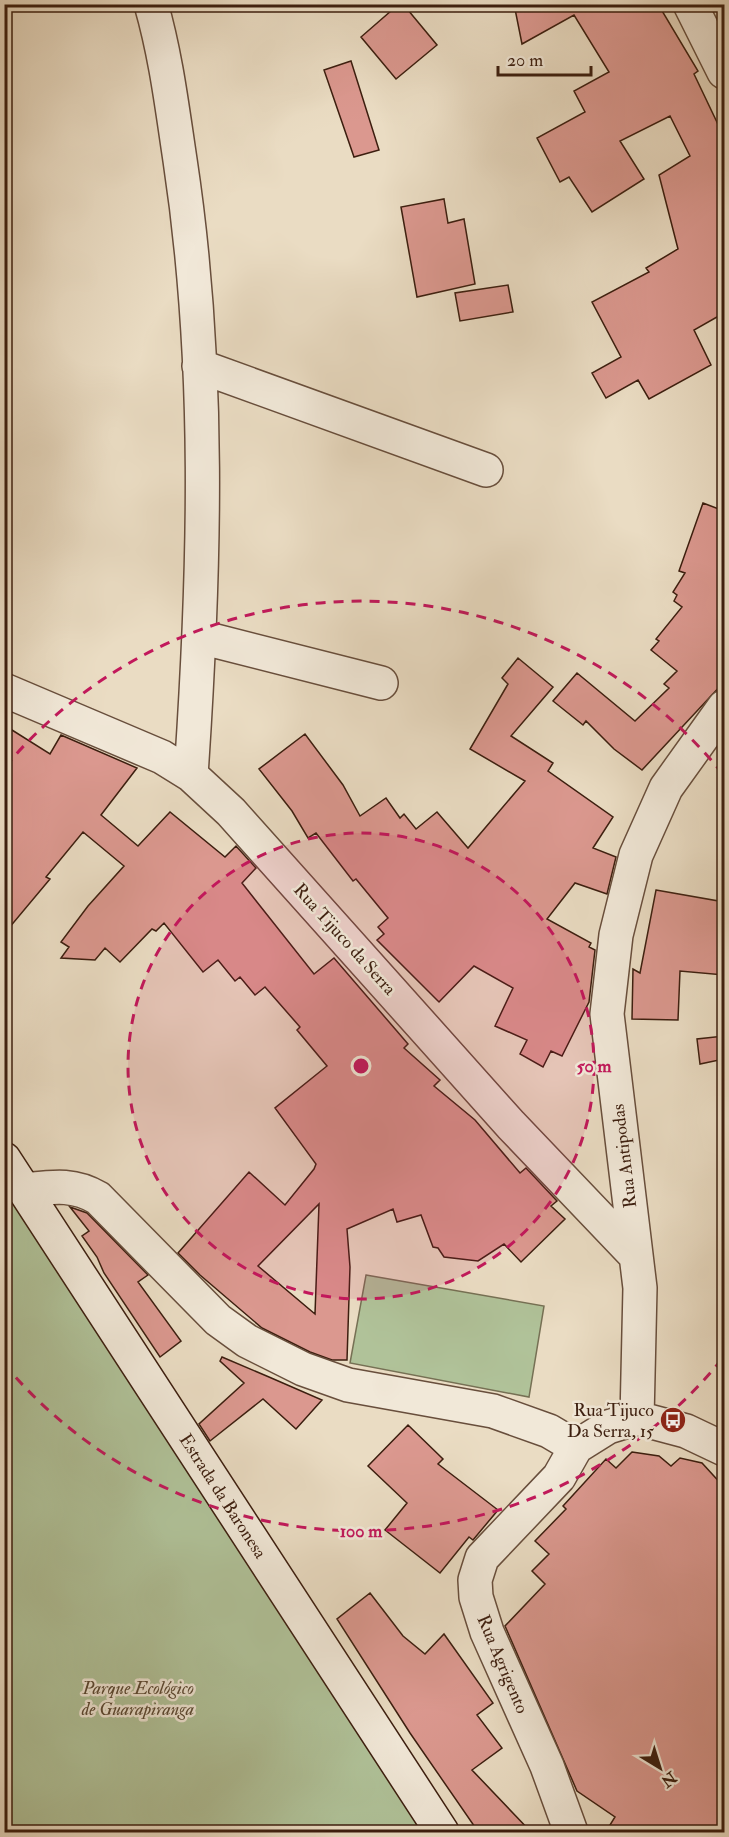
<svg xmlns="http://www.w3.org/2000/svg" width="729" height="1837" font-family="'IM FELL Double Pica',serif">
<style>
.green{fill:#b0c299;stroke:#767054;stroke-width:1.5}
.building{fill:#db988f;stroke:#3c1e0f;stroke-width:1.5;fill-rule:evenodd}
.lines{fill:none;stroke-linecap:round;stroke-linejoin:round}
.street-casing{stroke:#684e3c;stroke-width:36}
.secondary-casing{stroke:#3c1e0f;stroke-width:36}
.street{stroke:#f1e8d8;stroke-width:33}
.secondary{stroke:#f1e8d8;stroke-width:33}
.ring{fill:none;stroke:#c2185b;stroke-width:3;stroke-dasharray:10 8}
.labels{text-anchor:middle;stroke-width:5;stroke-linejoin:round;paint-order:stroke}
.street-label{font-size:18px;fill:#3c1e0f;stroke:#f1e8d8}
.poi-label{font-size:18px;fill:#3c1e0f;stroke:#f1e8d8;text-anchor:end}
.park-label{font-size:18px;font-style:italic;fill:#594732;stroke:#f1e8d8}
.centre{fill:#c2185b;stroke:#f1e8d8;stroke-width:3}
.ring-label{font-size:18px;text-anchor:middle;font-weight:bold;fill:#c2185b;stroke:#f1e8d8;stroke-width:5;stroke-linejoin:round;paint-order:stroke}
</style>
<rect width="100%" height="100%" fill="#eadcc3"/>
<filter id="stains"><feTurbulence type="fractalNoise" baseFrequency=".00333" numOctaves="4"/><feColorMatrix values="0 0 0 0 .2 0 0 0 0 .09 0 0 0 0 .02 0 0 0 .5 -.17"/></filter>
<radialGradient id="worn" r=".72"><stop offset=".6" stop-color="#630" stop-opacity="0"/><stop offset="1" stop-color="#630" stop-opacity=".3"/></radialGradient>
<path class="green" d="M5,1174L432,1832H5Z
M366,1275L544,1306L529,1397L350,1363Z"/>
<path class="building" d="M399,4H403L437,45L396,79L361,37Z
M514,4H658L698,71L694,74L724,137V313L694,330L711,365L649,399L638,380L606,398L592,373L621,357L592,302L649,272L646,268L678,249L659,175L690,156L670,116L620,141L644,179L592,212L569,177L560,182L537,138L585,112L574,91L609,72L574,15L522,44Z
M351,61L379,150L354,157L324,70Z
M444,199L448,223L464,219L475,284L417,297L401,207Z
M508,285L513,312L460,321L455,293Z
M703,503L724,511V682L642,770L614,749L586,721L583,725L553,701L577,673L635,721L669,688L664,684L677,671L651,650L659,641L656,639L682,607L674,601L677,595L673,592L685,573L679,571Z
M518,658L553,687L511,736L553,763L548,771L613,817L593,848L616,857L607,894L575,883L547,919L591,943L589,947L595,950L589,1002L562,1056L551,1051L543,1067L520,1054L527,1040L495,1026L513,988L474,966L439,1002L377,940L384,934L378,927L388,918L356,879L353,881L316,833L308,838L292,811L259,769L305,734L343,785L360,816L386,798L400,818L404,814L416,829L437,812L468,848L525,781L470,749L508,684L502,678Z
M4,725L50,754L61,735L137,768L101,815L138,846L170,812L225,857L236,846L256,868L242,883L314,974L334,958L408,1044L404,1048L440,1080L434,1086L475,1120L520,1173L526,1168L557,1201L551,1206L565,1219L521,1262L504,1244L478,1261L444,1257L438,1248L433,1247L421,1215L397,1222L393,1209L347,1229L350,1267L347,1360H332L310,1352L262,1328L200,1275L178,1253L249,1172L285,1205L314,1169L316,1164L275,1108L327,1066L297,1030L300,1027L265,987L255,995L240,977L235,981L218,960L203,972L164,923L156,931L152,929L120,962L105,948L95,960L61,958L69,947L61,942L88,906L124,866L83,832L46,877L50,879L4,934ZM319,1204L315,1314L258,1266Z
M656,890L724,902V975L680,971L678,1020L632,1019L633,969L640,973Z
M724,1036V1059L700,1064L697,1039Z
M70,1207L87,1213L148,1275L138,1282L181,1341L160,1357L104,1273L97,1257L82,1236L89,1231Z
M222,1357L269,1377L322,1400L296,1429L263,1399L210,1441L199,1424L244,1383L220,1361Z
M408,1425L443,1459L438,1464L498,1510L473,1540L469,1537L440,1573L385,1530L407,1503L368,1466Z
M632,1452L659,1456L671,1466L680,1458L702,1463L724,1487V1833H605L615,1817L577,1791L505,1626L545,1584L532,1571L549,1554L535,1541L566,1509L563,1506L606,1459L616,1468Z
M370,1593L403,1636L425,1654L444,1634L493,1703L477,1715L502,1748L472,1770L532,1833H479L410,1733L337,1619Z"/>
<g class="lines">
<g class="street-casing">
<path id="street" d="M151,4C166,56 172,107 180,160C211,365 205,569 191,775
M690,4L724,72
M199,366L486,470
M200,637L381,683
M4,690L162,757L191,775L231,812L511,1125L636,1256
M24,1190C52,1187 73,1183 98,1198L218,1320L247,1341L303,1369L348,1385L493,1411L549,1431L576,1447
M637,1418L640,1288L607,1014L616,935L636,855L666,788L724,707
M637,1418L686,1431L724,1449
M571,1832L547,1766L487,1632L476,1597L475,1580L482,1558L559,1477L576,1447L608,1427L637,1418"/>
</g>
<g class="secondary-casing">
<path id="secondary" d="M4,1159L442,1832"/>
</g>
<use href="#street" class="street"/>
<use href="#secondary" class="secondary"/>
</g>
<circle cx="361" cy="1066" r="233" fill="#c2185b" fill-opacity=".12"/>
<g class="ring">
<circle cx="361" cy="1066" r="233"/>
<path d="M722 1359A465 465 0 0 1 5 1365M5 767A465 465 0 0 1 722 773"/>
</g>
<defs>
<g id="bus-disc" transform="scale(1.35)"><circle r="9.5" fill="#8f2418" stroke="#f1e8d8"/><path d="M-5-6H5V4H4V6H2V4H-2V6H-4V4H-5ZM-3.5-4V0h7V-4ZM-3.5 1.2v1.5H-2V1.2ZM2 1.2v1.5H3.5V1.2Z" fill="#fff"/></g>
</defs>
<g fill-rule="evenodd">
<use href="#bus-disc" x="673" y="1420"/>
</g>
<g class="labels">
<g class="street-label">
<text transform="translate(345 939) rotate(48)" y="6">Rua Tijuco da Serra</text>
<text transform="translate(624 1156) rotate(-97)" y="6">Rua Antipodas</text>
<text transform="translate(223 1496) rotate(57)" y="6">Estrada da Baronesa</text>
<text transform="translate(503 1664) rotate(67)" y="6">Rua Agrigento</text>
</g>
<g class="poi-label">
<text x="654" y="1416">Rua Tijuco<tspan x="654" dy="21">Da Serra, 15</tspan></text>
</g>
<g class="park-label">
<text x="138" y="1694">Parque Ecológico<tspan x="138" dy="21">de Guarapiranga</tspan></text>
</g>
</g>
<circle cx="361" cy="1066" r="9" class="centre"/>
<g class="ring-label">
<text x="594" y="1072">50 m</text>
<text x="361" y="1537">100 m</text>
</g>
<rect width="729" height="1837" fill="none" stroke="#eadcc3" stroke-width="24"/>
<rect x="6" y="6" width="717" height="1825" fill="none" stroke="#3c1e0f" stroke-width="3"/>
<rect x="12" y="12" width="705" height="1813" fill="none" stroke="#3c1e0f" stroke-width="1.5"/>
<g transform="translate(660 1768) rotate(142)" stroke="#f1e8d8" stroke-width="4.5" paint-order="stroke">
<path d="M0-4.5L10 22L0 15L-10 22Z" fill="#3c1e0f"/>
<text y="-9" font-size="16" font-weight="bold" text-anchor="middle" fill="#3c1e0f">N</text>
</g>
<path d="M498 66v9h93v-9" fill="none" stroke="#3c1e0f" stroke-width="3"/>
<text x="507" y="66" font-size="18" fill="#3c1e0f" stroke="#f1e8d8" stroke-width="4.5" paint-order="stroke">20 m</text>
<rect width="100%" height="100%" filter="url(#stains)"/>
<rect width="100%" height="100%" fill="url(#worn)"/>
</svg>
